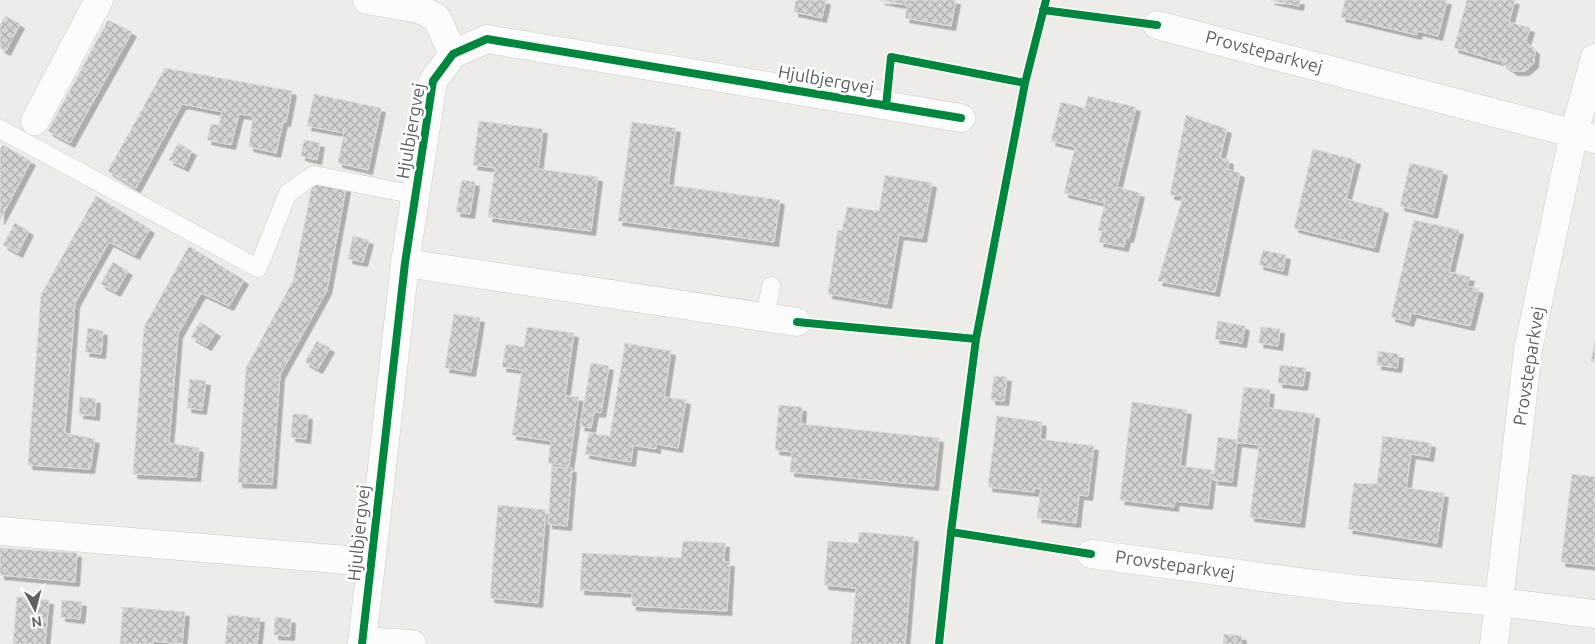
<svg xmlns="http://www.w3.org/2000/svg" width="1595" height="644" font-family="Ubuntu,sans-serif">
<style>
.building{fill:url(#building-cross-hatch);stroke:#dcdbd7;filter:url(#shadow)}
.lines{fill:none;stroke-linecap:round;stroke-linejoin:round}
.lane-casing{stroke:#c9cbca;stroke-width:19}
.street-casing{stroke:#c9cbca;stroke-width:29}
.lane{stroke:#fcfcfc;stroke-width:18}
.street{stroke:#fcfcfc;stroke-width:28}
.cycleway-casing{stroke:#fff;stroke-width:11}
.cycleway{stroke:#00873e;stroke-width:8}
.labels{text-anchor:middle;stroke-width:5;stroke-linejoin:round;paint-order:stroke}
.street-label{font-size:18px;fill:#5d6266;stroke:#fff}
</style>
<defs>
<pattern id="building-cross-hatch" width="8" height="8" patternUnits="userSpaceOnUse" patternTransform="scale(1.25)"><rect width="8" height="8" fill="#d4d3d1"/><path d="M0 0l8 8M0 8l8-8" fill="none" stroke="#afafad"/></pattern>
<filter id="shadow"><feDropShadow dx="4.5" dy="4.5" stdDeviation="0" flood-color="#0004"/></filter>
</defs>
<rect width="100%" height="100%" fill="#edece8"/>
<path class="building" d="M796,0H826L822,18L794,12Z
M880,0H956L951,26L905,18L907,5Z
M1270,0H1300L1299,6Z
M1345,0H1447L1438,36L1418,31L1417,35L1341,17Z
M1467,0H1515L1509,22L1530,28L1526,41L1535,50L1534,63L1525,71H1513L1503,64L1500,56L1499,61L1454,48Z
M5,16L20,24L6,51L0,48V26Z
M108,20L132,32L70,143L48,131Z
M165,68L292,91L286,122H283L276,153L249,147L253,116L239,114L231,145L207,140L211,124L219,125L222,112L182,104L136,188L108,171Z
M314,94L381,108L368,170L338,163L344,133L307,126Z
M1088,96L1136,107L1117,187L1140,193L1129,238H1126L1124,247L1099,242L1102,231L1098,230L1105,203L1064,193L1075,147L1051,141L1061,102L1085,108Z
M1186,115L1227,129L1220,158L1229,160L1228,169L1240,173L1215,292L1158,281L1183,196L1170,195Z
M479,121L543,129L538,169L598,177L591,231L488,217L495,168L473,165Z
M632,122L676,128L668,185L780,200L774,242L618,221Z
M304,140L320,143L317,160L301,156Z
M178,143L192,151L184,167L169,160Z
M3,145L31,161L0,220V150Z
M1313,149L1356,160L1346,199L1384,209L1374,248L1294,228Z
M1410,163L1443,171L1433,214L1400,206Z
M885,175L932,183L922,238L899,235L887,304L828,294L838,230L842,231L847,207L879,211Z
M462,180L475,182L470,214L456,212Z
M313,181L346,188L327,290L280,375L272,484L238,483L246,368L293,281Z
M96,196L150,229L135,255L109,242L75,303L65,433L95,439L90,469L28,465L41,295Z
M1414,220L1459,230L1449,272L1470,277L1467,286L1479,289L1470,326L1412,313L1409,322L1391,317Z
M15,223L29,231L18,253L3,245Z
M353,236L369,240L363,262L348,259Z
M189,246L244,280L229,306L201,293L178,334L169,443L199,448L196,477L133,474L144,327Z
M1263,250L1286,255L1283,271L1259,265Z
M113,262L128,271L116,292L101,284Z
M454,314L480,318L471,372L445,368Z
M1218,321L1245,326L1242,343L1215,339Z
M200,322L216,332L207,346L191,337Z
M527,327L574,333L565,396L579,397L569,466L548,463L551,441L512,435L522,370L502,367L506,344L524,347Z
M1261,327L1280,329L1278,346L1259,343Z
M88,328L103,331L101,354L85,352Z
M1595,340V362L1591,361Z
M317,341L330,348L318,369L305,362Z
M625,343L671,351L664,397L686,400L678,448L656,444V449L633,445L631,462L585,454L589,433L610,436Z
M1378,351L1399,354L1397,368L1377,365Z
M591,363L609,366L601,413L594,412L591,428L580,426Z
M1280,365L1306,368L1303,386L1278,383Z
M994,376L1007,377L1004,401L991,400Z
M190,379L206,381L202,410L187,408Z
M1244,387L1270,390L1268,408L1315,414L1300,523L1250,517L1259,445L1237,442L1232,482L1213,480L1218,437L1237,440Z
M80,397L96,399L95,416L79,414Z
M1132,402L1187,410L1180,466L1212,470L1208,505L1175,501L1174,507L1120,500Z
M779,405L802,407L801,424L939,438L934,486L790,472L792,452L775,450Z
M293,414L308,415L306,439L291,437Z
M997,416L1042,422L1040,439L1094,446L1088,496L1079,495L1076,523L1037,518L1041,489L1035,488L1034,492L988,487Z
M1383,436L1431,443L1429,457L1411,454L1406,488L1444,493L1437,543L1348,529L1354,483L1377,484Z
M552,467L572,468L567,526L548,524Z
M1572,474L1595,477V566L1561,562Z
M498,505L546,510L538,603L490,598Z
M859,532L914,537L905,644H851L856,588L824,585L828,541L858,543Z
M683,541L725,543L724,562H730L727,611L632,606V593L580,590L582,553L681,558Z
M0,548L77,553L75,582L0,575Z
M17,597L49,600L45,644H13Z
M62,600L82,602L80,619L61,617Z
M123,607L185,612L182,644L153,641V644H120Z
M228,615L260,618L257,644H225Z
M275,617L291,619L290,636L274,635Z
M1224,634L1242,636L1241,644H1223Z"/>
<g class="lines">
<g class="lane-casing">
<path id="lane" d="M0,129L258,268L288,193L314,175L416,195
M765,317L771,286"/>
</g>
<g class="street-casing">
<path id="street" d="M367,0L419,9L437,18L453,54
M1157,25L1595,139
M35,121L99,0
M405,263L797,322
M0,531L371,562
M1091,554L1352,589L1498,602L1595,614
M362,641L412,644
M362,644L405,263L433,81L453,54L487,39L961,118
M1494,644L1528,350L1574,133L1595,58"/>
</g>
<use href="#lane" class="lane"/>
<use href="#street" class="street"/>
<g class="cycleway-casing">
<path id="cycleway" d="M1043,10L1157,25
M886,106L891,57L1025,83
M797,322L976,339
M951,532L1091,554
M362,644L405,263L433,81L453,54L487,39L961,118
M939,644L951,532L976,339L1025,83L1046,0"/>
</g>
<use href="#cycleway" class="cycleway"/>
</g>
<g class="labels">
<g class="street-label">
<text transform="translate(1264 52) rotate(15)" y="6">Provsteparkvej</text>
<text transform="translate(826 80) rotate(10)" y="6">Hjulbjergvej</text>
<text transform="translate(411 131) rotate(-80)" y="6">Hjulbjergvej</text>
<text transform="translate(1529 366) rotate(-81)" y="6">Provsteparkvej</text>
<text transform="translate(359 533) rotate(-84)" y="6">Hjulbjergvej</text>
<text transform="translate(1175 565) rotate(8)" y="6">Provsteparkvej</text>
</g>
</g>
<g transform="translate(35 609) rotate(173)" stroke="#ffffff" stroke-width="4" paint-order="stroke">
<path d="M0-4L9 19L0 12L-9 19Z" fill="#5d6266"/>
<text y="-8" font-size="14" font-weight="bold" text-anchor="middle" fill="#5d6266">N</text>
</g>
</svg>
